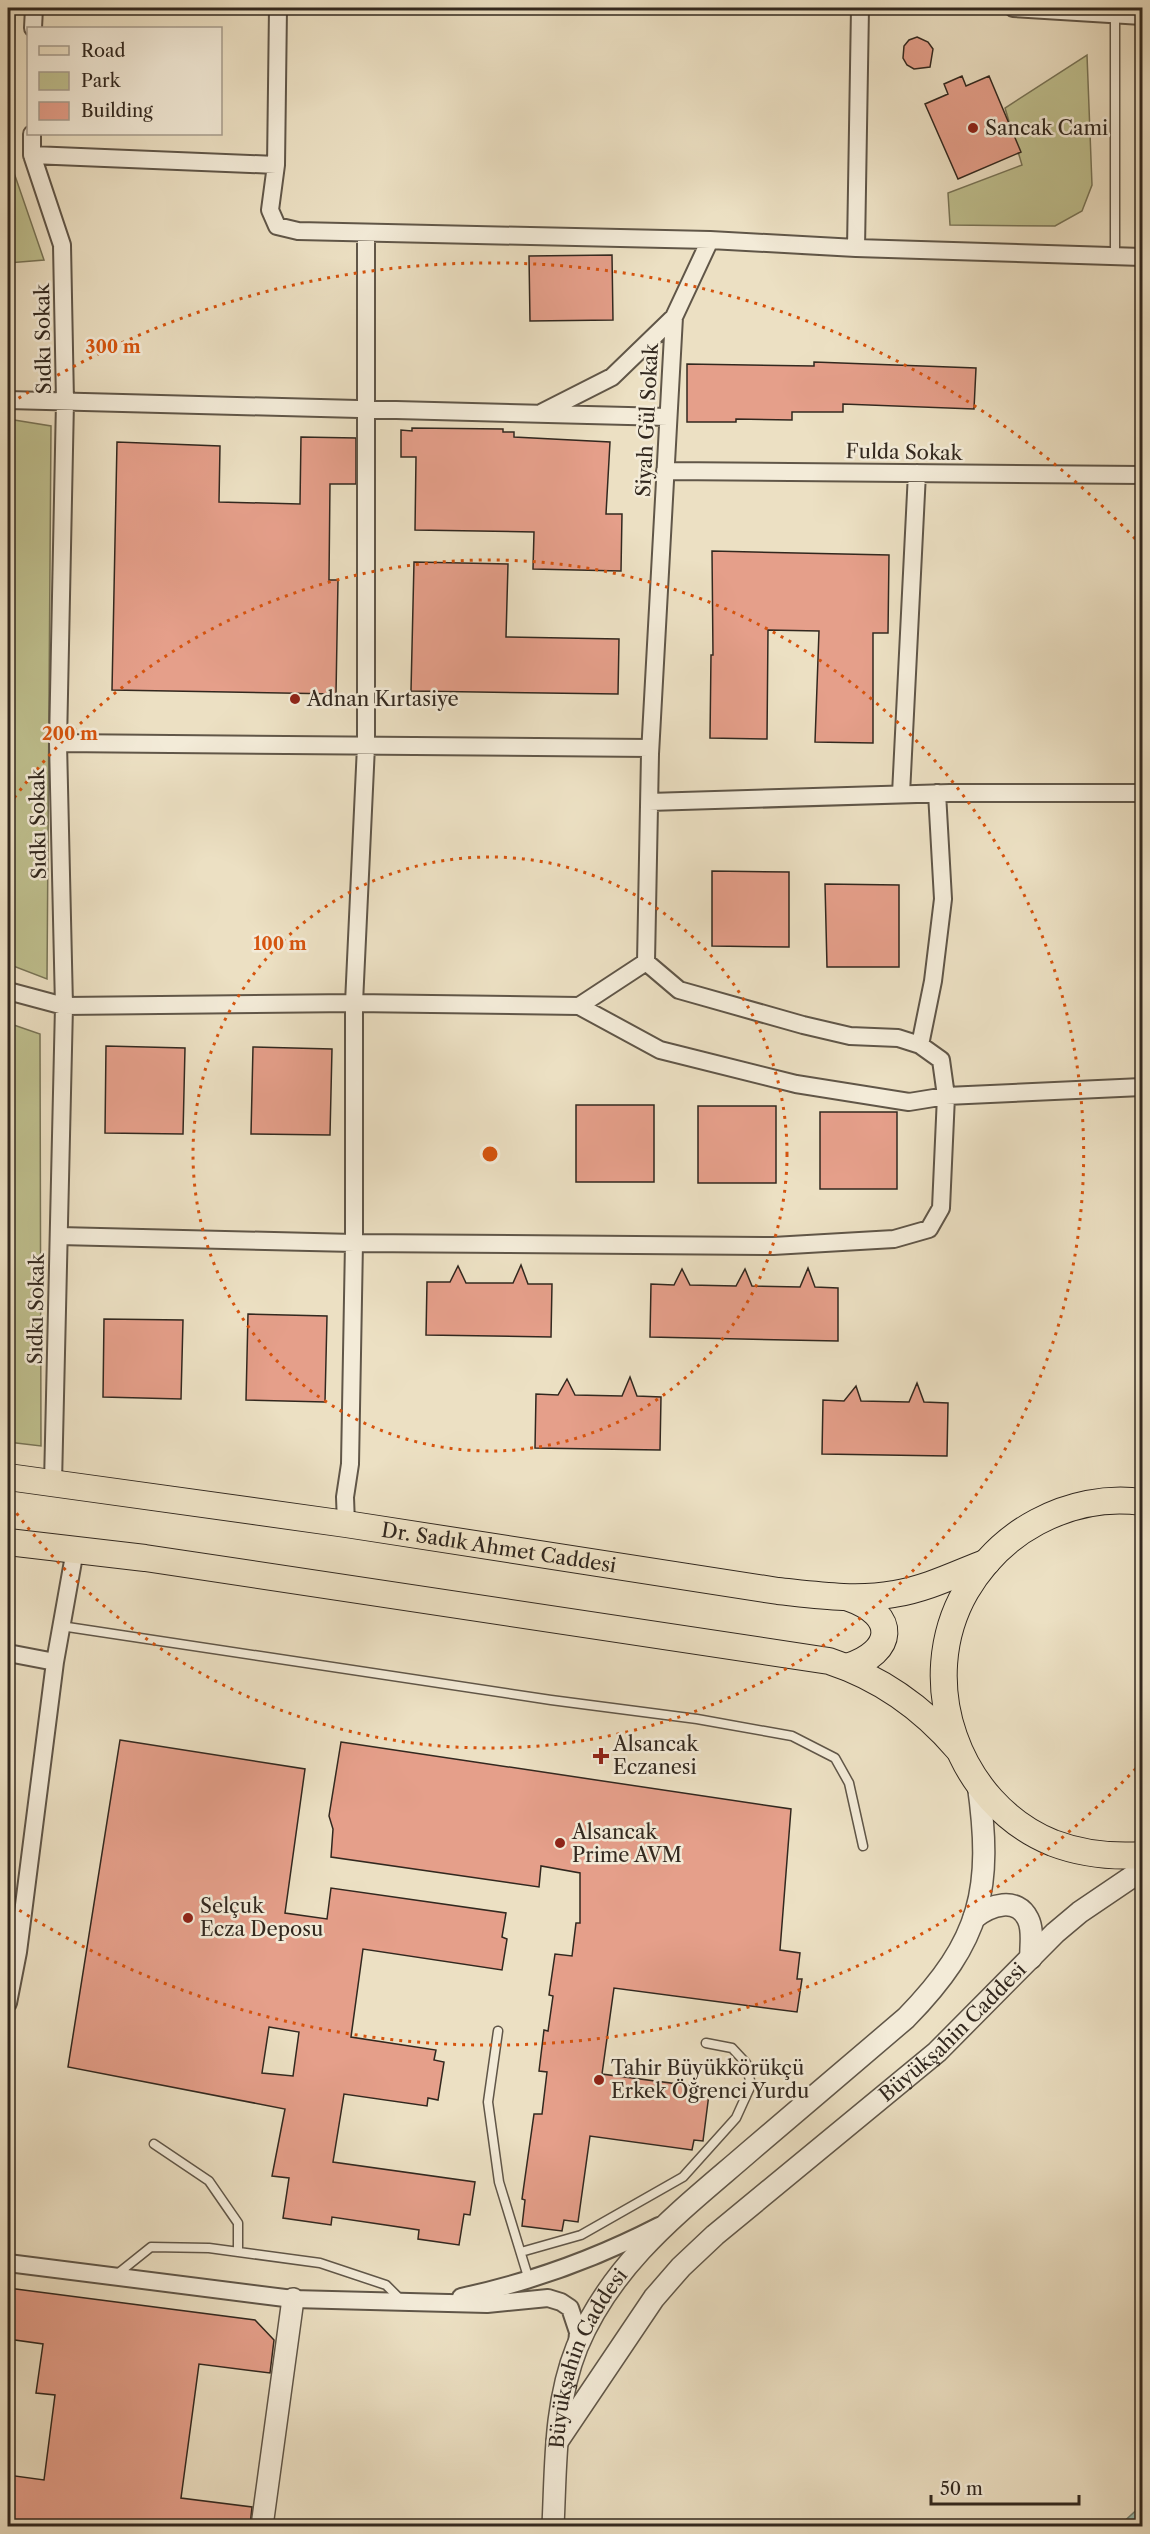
<svg xmlns="http://www.w3.org/2000/svg" width="1150" height="2534" font-family="'Libre Caslon Text',serif">
<style>
.green{fill:#bfc08f;stroke:#787457;stroke-width:1.5}
.water{fill:#99bdaf;stroke:#708175;stroke-width:1.5}
.building{fill:#e59f8a;stroke:#32281f;stroke-width:1.5;fill-rule:evenodd}
.lines{fill:none;stroke-linecap:round;stroke-linejoin:round}
.service-casing{stroke:#605648;stroke-width:11}
.minor-casing{stroke:#605648;stroke-width:20}
.tertiary-casing{stroke:#605648;stroke-width:24}
.primary-casing{stroke:#32281f;stroke-width:28}
.service{stroke:#f3ebd8;stroke-width:8}
.minor{stroke:#f3ebd8;stroke-width:16}
.tertiary{stroke:#f3ebd8;stroke-width:21}
.primary{stroke:#ece0c3;stroke-width:26}
.ring{fill:none;stroke:#d6540e;stroke-width:3;stroke-dasharray:3 6}
.poi-dot{fill:#8f2418;stroke:#f3ebd8;stroke-width:2}
.labels{text-anchor:middle;stroke-width:5;stroke-linejoin:round;paint-order:stroke}
.poi-label{font-size:20px;fill:#32281f;stroke:#f3ebd8;text-anchor:start}
.street-label{font-size:20px;fill:#32281f;stroke:#f3ebd8}
.centre{fill:#d6540e;stroke:#f3ebd8;stroke-width:3}
.ring-label{font-size:18px;text-anchor:middle;font-weight:bold;fill:#d6540e;stroke:#f3ebd8;stroke-width:5;stroke-linejoin:round;paint-order:stroke}
</style>
<rect width="100%" height="100%" fill="#ece0c3"/>
<filter id="stains"><feTurbulence type="fractalNoise" baseFrequency=".00333" numOctaves="4"/><feColorMatrix values="0 0 0 0 .2 0 0 0 0 .09 0 0 0 0 .02 0 0 0 .5 -.17"/></filter>
<radialGradient id="worn" r=".72"><stop offset=".6" stop-color="#630" stop-opacity="0"/><stop offset="1" stop-color="#630" stop-opacity=".3"/></radialGradient>
<path class="green" d="M8,8H15L12,167L44,260L8,263Z
M1087,55L1092,185L1082,211L1055,226L950,225L948,193L1022,165L1005,108Z
M8,419L51,426L47,979L8,964Z
M8,1023L40,1034L41,1446L8,1442Z"/>
<path class="water" d="M1142,2505V2526H1119Z"/>
<path class="building" d="M917,37L928,42L933,49L930,67L914,69L907,65L903,58L904,46L909,40Z
M962,76L966,86L989,76L1021,152L958,179L925,104L948,94L944,84Z
M612,255L613,320L530,321L529,256Z
M814,362L976,368L974,409L843,404V412H792V420L736,419V422H687V364L814,366Z
M412,428L503,429V432H514V437L610,442L606,514H622L621,571L533,569L534,532L415,530L416,457H401V430L412,431Z
M301,437L356,438V484H330L329,580H338L336,694L112,690L117,442L220,446L219,502L300,504Z
M712,551L889,555L888,633H873V743L815,742L819,631L768,630L767,739L710,738L711,655H713Z
M414,562L508,564L506,637L619,639L618,694L411,691Z
M712,871L789,872V947L712,946Z
M825,884L899,885V967H827Z
M106,1046L185,1048L183,1134L105,1133Z
M253,1047L332,1049L330,1135L251,1134Z
M576,1105H654V1182H576Z
M698,1106H776V1183H698Z
M820,1112H897V1189H820Z
M521,1265L528,1284H552L551,1337L426,1335L427,1282H450L458,1266L466,1283H513Z
M808,1268L815,1287L838,1288V1341L650,1337L651,1284L674,1285L682,1269L690,1285L736,1286L745,1269L752,1286L800,1287Z
M248,1314L327,1316L325,1402L246,1400Z
M104,1319L183,1320L181,1399L103,1397Z
M630,1377L637,1396L661,1397L660,1450L535,1448L536,1394L558,1395L567,1379L575,1395L622,1396Z
M917,1383L924,1402L948,1403L947,1456L822,1454L823,1400L844,1401L856,1386L861,1401L909,1402Z
M120,1740L305,1769L285,1913L327,1919L331,1888L506,1913L502,1937L507,1939L502,1970L363,1949L351,2037L436,2050L434,2060L444,2062L438,2100L428,2098L427,2106L344,2094L333,2162L475,2182L470,2215L464,2214L459,2245L418,2239L419,2230L332,2217L331,2225L283,2218L289,2178L272,2176L285,2109L68,2067ZM269,2027L299,2032L293,2076L262,2073Z
M341,1742L791,1809L780,1950L800,1953L797,1979H802L797,2012L614,1988L602,2074L701,2087L700,2093L709,2094L703,2141L694,2140L692,2150L590,2136L578,2222L564,2220L562,2231L522,2226L525,2200L522,2199L534,2114H542L547,2072L539,2071L544,2030L548,2031L553,1996L549,1995L555,1954L572,1956L576,1923H580V1873L541,1866L539,1887L331,1857L333,1829L329,1816Z
M8,2288L255,2320L274,2340L270,2373L199,2364L181,2498L252,2507L250,2526H8V2475L44,2480L55,2395L36,2393L43,2344L8,2339Z"/>
<g class="lines">
<g class="service-casing">
<path id="service" d="M1115,256V14
M61,1626L551,1700L697,1719L792,1736L835,1758L849,1783L863,1846
M498,2031L488,2102L499,2182L529,2280
M154,2144L209,2181L238,2223V2252
M521,2252L581,2235L683,2177L736,2118L751,2085L746,2063L732,2048L706,2043
M116,2275L151,2247L209,2248L320,2263L386,2285L402,2301"/>
</g>
<g class="minor-casing">
<path id="minor" d="M278,8L276,165L270,210L277,226L298,231L710,240L856,248L1142,257
M1013,8L1142,16
M33,28L34,8
M32,134V155L62,245L65,401L58,743L64,1006L53,1483
M32,155L276,165
M856,248L860,8
M8,400L668,417
M543,412L612,377L674,317
M665,471L1142,475
M58,743L650,748
M901,794L917,473
M649,802L950,793H1142
M8,991L64,1006L354,1003L579,1006L660,1050L796,1084L909,1102L946,1096L1142,1087
M579,1006L646,962L650,754L674,317L710,240
M920,1045L933,981L943,899L937,793
M59,1236L354,1243L773,1246L894,1239L929,1229L941,1208L946,1096L941,1060L920,1045L898,1038L850,1036L803,1025L679,990L646,962
M346,1524L345,1497L350,1464L354,1243V1003L366,746V233
M8,1653L55,1662
M8,1951L18,1952L55,1662L75,1550
M8,2003L18,1952
M8,2263L293,2299L487,2304L548,2298L561,2302L570,2308L578,2332L577,2347
M461,2297C531,2282 595,2259 659,2226"/>
</g>
<g class="tertiary-casing">
<g id="tertiary">
<path d="M974,1918C990,1905 1017,1896 1028,1919C1034,1931 1030,1946 1031,1958"/>
<path id="s1" d="M557,2442L654,2298L681,2267L715,2235L937,2052L1055,1933L1080,1912L1142,1870"/>
<path d="M262,2526L293,2299"/>
<path id="s2" d="M553,2526C556,2466 554,2404 577,2347C613,2261 682,2210 750,2151C802,2107 854,2062 906,2018C982,1940 993,1889 978,1783"/>
</g>
</g>
<g class="primary-casing">
<g id="primary">
<path id="s3" d="M8,1477L346,1524L778,1591C816,1595 856,1601 894,1594C926,1589 956,1574 987,1562"/>
<path d="M1142,1502C1106,1497 1069,1505 1037,1522C1007,1538 983,1562 966,1591C914,1681 957,1804 1053,1843C1082,1854 1112,1857 1142,1855"/>
<path d="M8,1542L145,1558L829,1661C881,1678 922,1707 958,1749"/>
<path d="M847,1667C895,1652 898,1615 849,1598"/>
</g>
</g>
<use href="#service" class="service"/>
<use href="#minor" class="minor"/>
<use href="#tertiary" class="tertiary"/>
<use href="#primary" class="primary"/>
</g>
<g class="ring">
<circle cx="490" cy="1154" r="297"/>
<path d="M9 805A594 594 0 1 1 9 1503"/>
<path d="M1142 1762A891 891 0 0 1 11 1905M11 403A891 891 0 0 1 1142 546"/>
</g>
<g class="poi-dot">
<circle cx="973" cy="128" r="6"/>
<circle cx="295" cy="699" r="6"/>
<path d="M598 1747h6v6h6v6h-6v6h-6v-6h-6v-6h6z"/>
<circle cx="560" cy="1843" r="6"/>
<circle cx="188" cy="1918" r="6"/>
<circle cx="599" cy="2080" r="6"/>
</g>
<g class="labels">
<g class="poi-label">
<text x="985" y="135">Sancak Cami</text>
<text x="307" y="706">Adnan Kırtasiye</text>
<text x="613" y="1751">Alsancak<tspan x="613" dy="23">Eczanesi</tspan></text>
<text x="572" y="1839">Alsancak<tspan x="572" dy="23">Prime AVM</tspan></text>
<text x="200" y="1913">Selçuk<tspan x="200" dy="23">Ecza Deposu</tspan></text>
<text x="611" y="2075">Tahir Büyükkörükçü<tspan x="611" dy="23">Erkek Öğrenci Yurdu</tspan></text>
</g>
<g class="street-label">
<text transform="translate(43 339) rotate(-91)" y="7">Sıdkı Sokak</text>
<text transform="translate(647 420) rotate(-87)" y="7">Siyah Gül Sokak</text>
<text transform="translate(904 452) rotate(1)" y="7">Fulda Sokak</text>
<text transform="translate(38 824) rotate(-91)" y="7">Sıdkı Sokak</text>
<text transform="translate(36 1309) rotate(-89)" y="7">Sıdkı Sokak</text>
<text dy="7" stroke="none"><textPath href="#s3" startOffset="496">Dr. Sadık Ahmet Caddesi</textPath></text>
<text dy="7" stroke="none"><textPath href="#s1" startOffset="574">Büyükşahin Caddesi</textPath></text>
<text dy="7" stroke="none"><textPath href="#s2" startOffset="174">Büyükşahin Caddesi</textPath></text>
</g>
</g>
<circle cx="490" cy="1154" r="9" class="centre"/>
<g class="ring-label">
<text x="113" y="353">300 m</text>
<text x="70" y="740">200 m</text>
<text x="280" y="950">100 m</text>
</g>
<rect width="1150" height="2534" fill="none" stroke="#ece0c3" stroke-width="30"/>
<rect x="9" y="9" width="1132" height="2516" fill="none" stroke="#32281f" stroke-width="3"/>
<rect x="15" y="15" width="1120" height="2504" fill="none" stroke="#32281f" stroke-width="1.5"/>
<rect x="27" y="27" width="195" height="108" fill="#f3ebd8" stroke="#a69d8e" stroke-width="1.5"/>
<rect x="39" y="46" width="30" height="9" fill="#ece0c3" stroke="#a69d8e" stroke-width="1.5"/>
<text x="81" y="57" font-size="18" fill="#32281f">Road</text>
<rect x="39" y="72" width="30" height="18" fill="#bfc08f" stroke="#a69d8e" stroke-width="1.5"/>
<text x="81" y="87" font-size="18" fill="#32281f">Park</text>
<rect x="39" y="102" width="30" height="18" fill="#e59f8a" stroke="#a69d8e" stroke-width="1.5"/>
<text x="81" y="117" font-size="18" fill="#32281f">Building</text>
<path d="M931 2495v9h148v-9" fill="none" stroke="#32281f" stroke-width="3"/>
<text x="940" y="2495" font-size="18" fill="#32281f" stroke="#f3ebd8" stroke-width="4.5" paint-order="stroke">50 m</text>
<rect width="100%" height="100%" filter="url(#stains)"/>
<rect width="100%" height="100%" fill="url(#worn)"/>
</svg>
